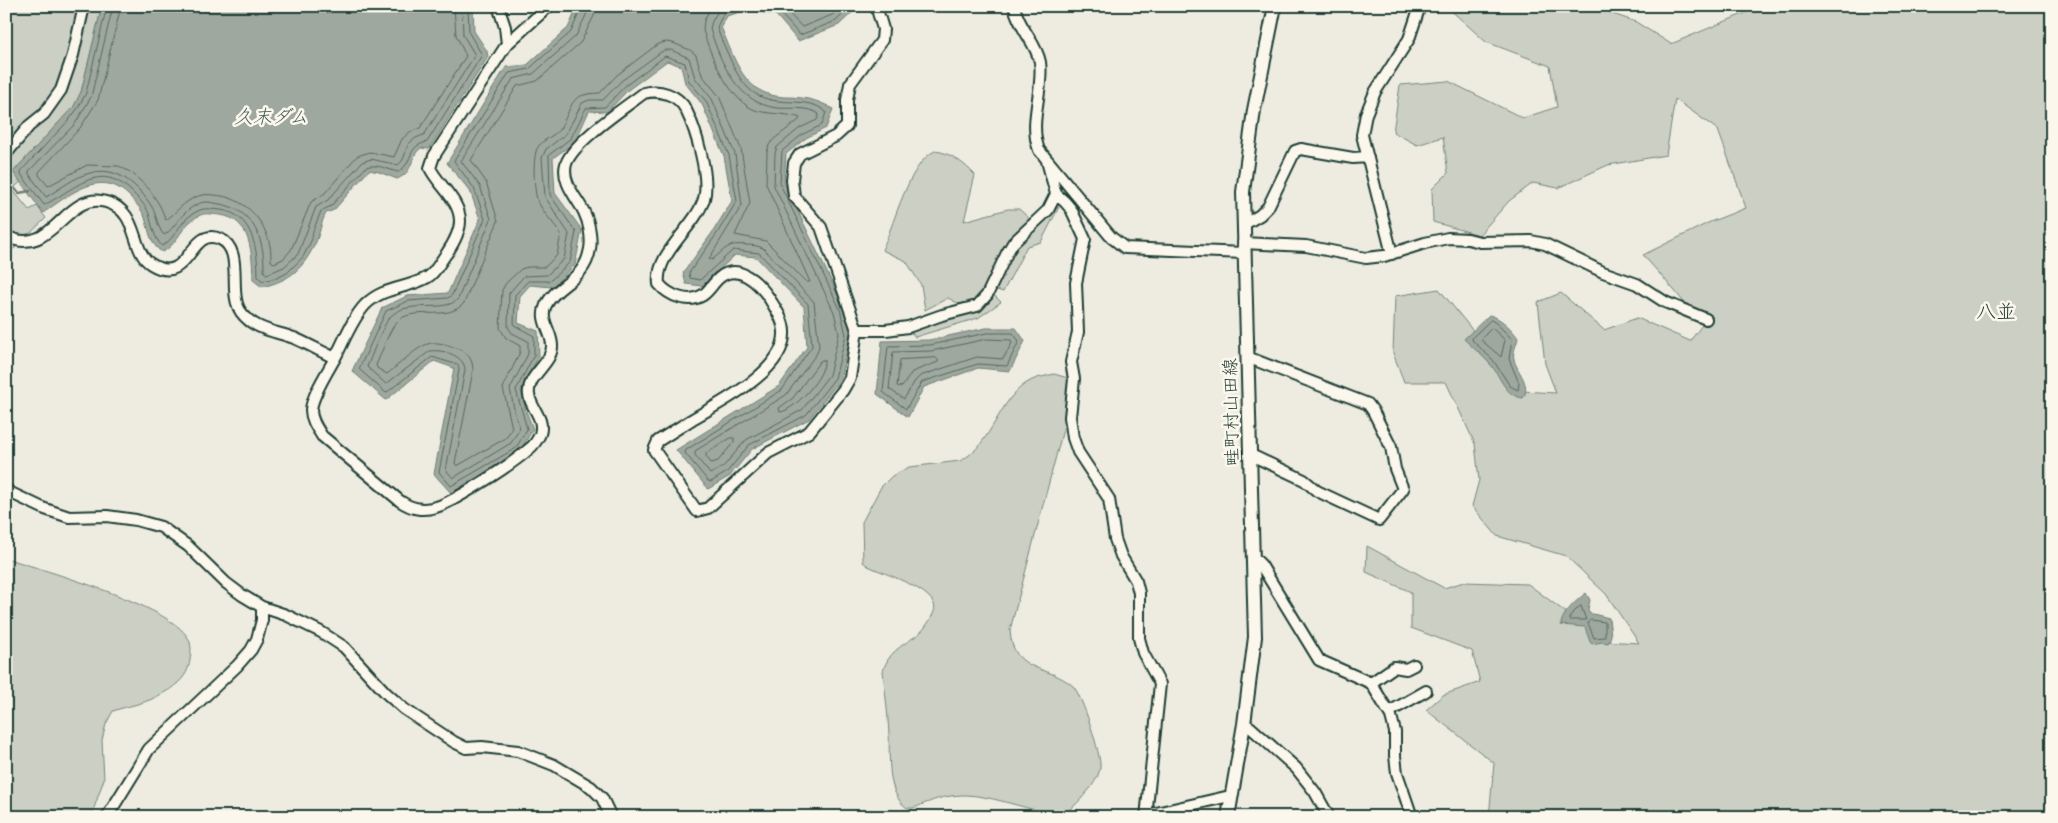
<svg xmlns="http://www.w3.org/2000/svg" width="2058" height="823" font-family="'Shantell Sans','Klee One',sans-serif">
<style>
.green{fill:#cbcfc4;stroke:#75867c}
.water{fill:#9fa89f;stroke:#6c7d74}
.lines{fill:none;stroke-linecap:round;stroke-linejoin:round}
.shore{stroke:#52685f;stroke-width:1}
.stream{stroke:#6c7d74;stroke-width:2.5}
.minor-casing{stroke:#1f3d34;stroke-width:14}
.major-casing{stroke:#1f3d34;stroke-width:16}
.minor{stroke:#fbf7ec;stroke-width:10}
.major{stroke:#fbf7ec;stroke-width:12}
.labels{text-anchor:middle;stroke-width:5;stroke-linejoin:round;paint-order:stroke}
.street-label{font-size:18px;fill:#1f3d34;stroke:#fbf7ec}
.water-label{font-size:19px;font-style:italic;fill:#455d54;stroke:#fbf7ec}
.quarter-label{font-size:20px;fill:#1f3d34;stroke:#fbf7ec}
</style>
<rect width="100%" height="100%" fill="#eeece1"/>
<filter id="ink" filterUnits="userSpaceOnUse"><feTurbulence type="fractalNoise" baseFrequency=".02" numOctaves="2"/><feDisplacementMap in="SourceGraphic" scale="10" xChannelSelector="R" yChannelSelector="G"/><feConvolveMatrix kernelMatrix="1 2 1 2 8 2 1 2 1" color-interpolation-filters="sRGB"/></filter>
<g filter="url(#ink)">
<path class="green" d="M6,6H102L81,92L74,106L13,172L21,182L12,189L29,210L37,206L46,218L14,249L6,246Z
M1446,6H1590L1636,22L1671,44L1762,6H2052V817H1932L1935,810L1855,813L1853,817H1489L1494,763L1426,710L1443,695L1480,682L1472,651L1411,628V592L1366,572L1367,546L1444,588L1464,582L1528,584L1604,641L1639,643L1606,594L1566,556L1497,536L1472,506L1479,480L1475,444L1446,382H1404L1393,353L1395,296L1439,289L1522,391L1556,393L1545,364L1538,302L1561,293L1604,330L1637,318L1690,341L1702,325L1674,290L1643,255L1710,222L1746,208L1718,130L1675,99L1666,155L1608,165L1558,188L1533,183L1509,201L1479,235L1433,222L1432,189L1448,173L1443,137L1417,145L1393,132L1400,85L1448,81L1523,118L1557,107L1550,66L1486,42Z
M935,151C950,152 965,164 975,175L964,221L1008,209H1019L1031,220L1059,207L1041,242L1027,246L1003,292L985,286L1001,302L978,318L915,337L907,327L965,307L948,298L925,310L921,285L906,261L882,250C894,225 909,162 935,151Z
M1054,374L1068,378L1073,387L1069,407L1010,630C1012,674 1048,664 1073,686C1082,695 1102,756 1100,768C1099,776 1093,785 1088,791C1078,802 1071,813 1055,814C1049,814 1042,811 1036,810C1014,805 989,796 966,795C954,795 940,797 929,802C921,804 916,809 907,808C886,793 890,757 889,734C888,713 885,692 883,671C888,653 901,646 916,636C922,632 927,625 931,618C933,613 936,610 934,604C928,588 883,573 868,566L863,562L862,522L881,487L892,476L909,467L960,461C994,444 998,396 1032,380C1038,377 1047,376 1054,374Z
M6,558C45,571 170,605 188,638C192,644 191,653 190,660C188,679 172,689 156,697C143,704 127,706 113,711L106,724L102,740L104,779L91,817H6Z"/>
<path class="water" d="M102,6H473L474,31L487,51L488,57L429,149L421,148C409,157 415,172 397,179L379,172L369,170L334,210L326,213C321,222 320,233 316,242C303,269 291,280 262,287L253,280C252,255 252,219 220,215C206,214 204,211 191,221C180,230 176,246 162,252C149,244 149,228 144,215C140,207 133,200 127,194C99,168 68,196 43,213L13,172L74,106L81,92Z
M578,6L858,7L839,25L798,41L776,15L747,10L727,16L721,27C735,59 743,95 784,97C802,97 817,99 833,109L826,128L806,138L786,154L784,182L844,308L851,334L840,380L809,419L752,449L730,476L708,489L676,450L779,386L807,347L804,307L756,257L735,255L702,286L686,284L683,273L712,233L732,201L724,156L702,104L685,83L681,66L667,61L628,90L607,112L589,111L575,142L553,158L555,193L582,230L575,265L552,287L530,285L520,296L518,323L538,331L539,356L521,390L526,411L533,429L520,451L451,493L434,474L454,368L434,361L386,400L352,371L382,308L407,296L448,293L480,219L470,191L447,163L506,67L527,65L568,28Z
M1489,315C1500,317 1512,329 1518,338C1517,344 1512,353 1514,359C1516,371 1532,384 1523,398C1504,396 1501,376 1490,364C1482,355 1472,347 1464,339Z
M986,328H1016L1025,341L1010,371L978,368L924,387L908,417L877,394L882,341L929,340Z
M1586,593L1590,600L1588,609L1589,613L1609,618L1611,636L1608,643L1602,642L1592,644L1590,642L1585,627L1561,625C1561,614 1577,600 1586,593Z"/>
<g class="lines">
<path class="shore" d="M107,6L86,93L78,108L69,120L21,171V174L44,205C73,191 98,160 130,190C137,197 146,205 149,214C152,225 154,238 162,246C175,239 179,223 191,215C205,206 206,209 221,210C253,214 258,251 258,277L263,281L277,278L287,273L303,257L312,239L313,231L321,211L331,206L366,167C376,163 389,170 398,172C415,162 405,147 427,142L482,55L469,33L468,6
M113,6L91,97L75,124L29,171V174L46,197C60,189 74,177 90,173C117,165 139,186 152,207C157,216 157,227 164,235C176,228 180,212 198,204C206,200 212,203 220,204C254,210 265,240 264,272L267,274L284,267L298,254L316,207L328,200L362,162L371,159L398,165C411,155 399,142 424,135L475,55L463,35L462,6
M121,6L98,100L80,128L39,172V175L48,186L87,165L119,166L132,173L150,190L160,206L166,220C176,213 183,202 196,197C205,193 213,195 222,196C247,201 265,221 270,246C271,251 271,256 271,261L274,263L283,259L291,250L311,202L324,194L357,156L370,152L394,157L402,139L410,132L420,128L466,56L456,35L454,6
M582,6L571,32L529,69L509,73L454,161L474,188L485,219L452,295L448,298L408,301L386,311L359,369L386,393L432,357L458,365L459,370L439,472L451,486L516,448L527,429L516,390L534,355V336L514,325L515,295L528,281H550L570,262L576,232L550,195L549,155L571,138L586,108L605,107L625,86L665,56L685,63L689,81L706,101L729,155L737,201L716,235L689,273L690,278L700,280L733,250L759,253L808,304L812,346L782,390L686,450L685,453L708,481L711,482L727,472L749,445L806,415L835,378L846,335L840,309L780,184L782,151L803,134L822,125L826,112C813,100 794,103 778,101C747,98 738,77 727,52C723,43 719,35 717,27L724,12L742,6
M588,6L587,13L576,36L533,74L513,79L461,161L480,186L491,219L458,299C444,314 407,298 390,317C384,323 371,357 367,367L386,384L430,351C443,349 465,356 465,370L446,470L453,478L511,443L520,428L515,414L510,389L528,354V341L512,333L508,327L509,293L524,276L547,275L564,259L569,234L545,197L542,158L546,149L566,134L582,103L589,100H603L621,81L664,50H671L689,58L695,78L712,99L735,154L742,205L709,259L712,260C726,248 728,243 747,245C753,245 758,246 763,248L814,302L819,346L817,353L786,395L695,451V455L710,474L723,467L746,440L802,410L829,375L839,334L834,312L774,186L775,153L777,147L800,128L817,120L819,114C807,106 790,109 777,108C737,103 721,63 710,29L712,21L721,6
M596,6L594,16L581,42L537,81L517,86L471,160L486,182L498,221L464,303C448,323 411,304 396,323C388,332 382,353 376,365L377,368L387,374C398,366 419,344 432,343C441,342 451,346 459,349C469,353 473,361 473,371L455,463L457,466L506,438L512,428L503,388L520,352V346L506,338L500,328L502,290L506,283L521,269L528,267H545L557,255L561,234C554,223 542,212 537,199C534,190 532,155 538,147C544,138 556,136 561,127C574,103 569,94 600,93L617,75L658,44L666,42L673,43L690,50L696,55L702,75L719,96L741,149L750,203L735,235L766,241L806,282H810L766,184L767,152L769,145L774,139L799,120L800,118C793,114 769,114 758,111C731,104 710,55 703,30L704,21L711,6
M755,6L778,11L800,35L836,21L851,6
M782,6L802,27L832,15L842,6
M1491,320L1496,323L1512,339L1509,359L1519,383L1518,390L1510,386L1493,360L1472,340L1473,337Z
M1492,328L1505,340L1501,357L1481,340Z
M987,333H1013L1019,341L1007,366L978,364L922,382L906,409L883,392L888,346L930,345Z
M987,339L1011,340L1012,343L1003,359L977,357L920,376L915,381L904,399L889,389L893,352L931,351Z
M936,358L938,360V362L912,372L902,387L897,386L900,360Z
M824,360C827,375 794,411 780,412L779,408L793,398L820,361Z
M731,438H734V442L718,461L711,463L706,456V454Z
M1581,606L1586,620H1570V616Z
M1591,620L1605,622V637L1594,638L1588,623Z"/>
<path class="stream" d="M6,179L19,193L30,191"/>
<g class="minor-casing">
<path id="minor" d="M498,6L505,27L507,44
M1014,6C1019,29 1036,42 1040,62C1044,91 1028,122 1039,150L1111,237L1125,248L1244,253
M6,154L29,126L44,114L61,90L73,55L84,6
M1047,161L1056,194L1065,202L1071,209L1085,239L1076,283L1078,332L1071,362L1074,379L1070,417L1073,438L1078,452L1109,499L1115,539L1121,556L1136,581L1139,593V638L1143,653L1160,684L1146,817
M1243,225L1260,215L1268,207L1295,151L1301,149L1353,158L1368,157
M6,236C53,260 64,190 106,202C140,211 130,251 151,264C190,288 189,225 220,239C245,250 227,293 241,312C254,330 275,331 294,338C308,344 322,352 335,358C344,341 352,319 365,305C384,286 408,289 428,277C436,272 441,260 447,253C453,244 460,232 460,221C460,200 438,185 430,168L434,156L507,44L549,6
M1243,243L1306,246L1366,258L1384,256L1425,243L1448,238L1468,239L1480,242L1531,241L1545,244L1603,272L1637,284L1665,302L1706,319
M1392,254L1362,135L1366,114L1375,92L1409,39L1420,6
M857,330H886L908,327L942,315L977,306L987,295L1007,253L1013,243L1048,210L1056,194
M1247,357L1368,404L1373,411L1391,447L1395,469L1403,489L1379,520L1317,491L1304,480L1249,454
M335,358C328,371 312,395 311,410C311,420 317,428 322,436L400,501C412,509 422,511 436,507C454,502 514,463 529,449C533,446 538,439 540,434C545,418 531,409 529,395C526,375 553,364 552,345C551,330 539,320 546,305C557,283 585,281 590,249C592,238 589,222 584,212C577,198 561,182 566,164C573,142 624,108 644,93C659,89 678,94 686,110C696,130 710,177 704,199C695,228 655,253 659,284C669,296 689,304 703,295C710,290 713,283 719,278C738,262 759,283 769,298C775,308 784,320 784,332C786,371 719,403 691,420C680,427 669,434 658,441L654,450L697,511L708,508L768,453L809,432L843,390L850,378L857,330L821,227L794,196L792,180L794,163L800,154L836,136L847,126V100L850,84L882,40L883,29L876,6
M6,489L9,492L45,509L69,517L107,516L136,520L161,527L188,546L226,583L242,595L262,607L286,615L321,632L344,647L386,693L404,709L454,742L466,748L482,747L518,751L554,765L591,787L602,798L611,817
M1254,558L1261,565L1319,660L1371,683L1391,716L1395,732V756L1397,773L1412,817
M1371,683L1394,667L1406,669L1414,665
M1389,712L1426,691
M1244,724L1250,727L1296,768L1315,792L1329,817
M1147,815L1230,796
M107,817L149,749L237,666L251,650L257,639L262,620V607"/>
</g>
<g class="major-casing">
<path id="major" d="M1228,817L1244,724L1255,637L1243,192L1254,110L1275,6"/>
</g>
<use href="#minor" class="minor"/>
<use href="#major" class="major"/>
</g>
</g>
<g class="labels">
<g class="street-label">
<text transform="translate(1231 412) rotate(-91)" y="6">畦町村山田線</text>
</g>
<g class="water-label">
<text x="271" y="123">久末ダム</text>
</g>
<g class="quarter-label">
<text x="1996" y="318">八並</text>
</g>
</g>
<rect width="2058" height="823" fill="none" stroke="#fbf7ec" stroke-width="25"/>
<rect x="12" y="12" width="2033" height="798" fill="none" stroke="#1f3d34" stroke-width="2" filter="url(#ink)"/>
</svg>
